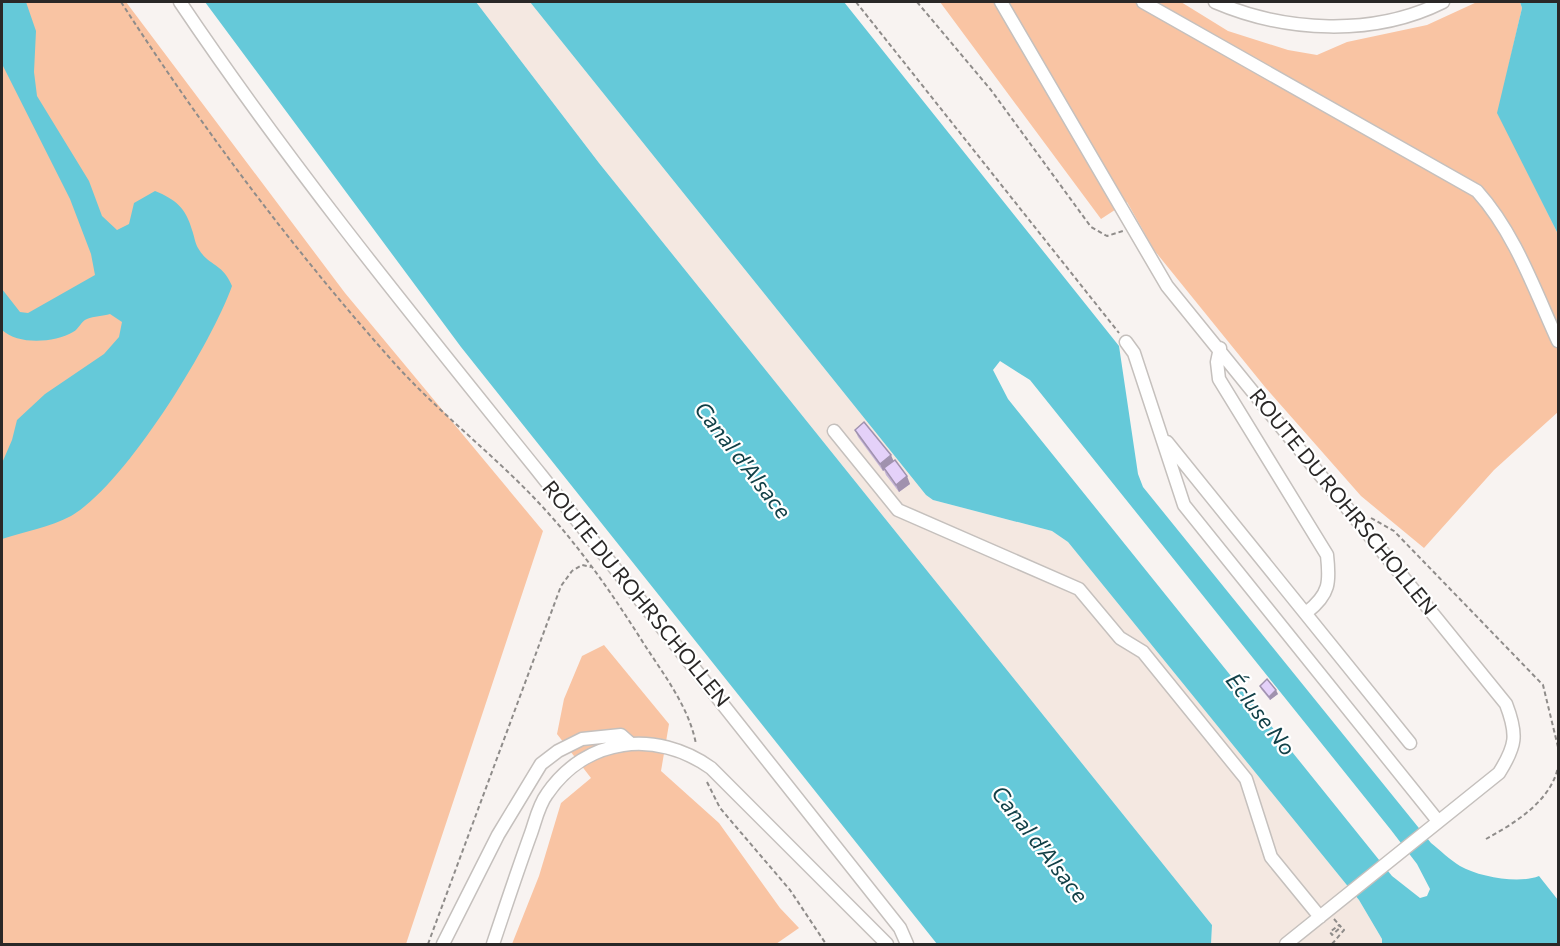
<svg xmlns="http://www.w3.org/2000/svg" width="1560" height="946" font-family="Commissioner,sans-serif">
<style>
.built{fill:#f4e8e1}
.green{fill:#f9c4a3}
.water{fill:#65c9d9;fill-rule:evenodd}
.lines{fill:none;stroke-linecap:round;stroke-linejoin:round}
.minor-casing{stroke:#c5c0bd;stroke-width:15}
.path{stroke:#8f8c8a;stroke-width:2;stroke-dasharray:4.5 3;stroke-linecap:butt}
.minor{stroke:#fff;stroke-width:12}
.path-bridge{stroke:#8f8c8a;stroke-width:2;stroke-dasharray:4.5 3;stroke-linecap:butt}
.wall{fill:#c4b4d6}
.shaded-wall{fill:#a092ae}
.building{fill:#e4d1f9;stroke:#a092ae;stroke-width:1.5}
.labels{text-anchor:middle;stroke-width:4.5;stroke-linejoin:round;paint-order:stroke}
.street-label{font-size:21px;fill:#2a2827;stroke:#fff}
.water-label{font-size:22px;font-style:italic;fill:#114047;stroke:#fff}
</style>
<rect width="100%" height="100%" fill="#f8f3f1"/>
<path class="built" d="M476,2H530L926,495L933,500L1052,531L1068,542L1359,900L1382,939V944H1211L1212,925L599,163Z"/>
<path class="green" d="M2,2H126L345,293L543,531L406,944H2Z
M940,2H1181L1228,31L1288,50L1317,55L1347,42L1427,25L1477,2H1520L1522,8L1498,113L1558,234V412L1494,470L1424,548L1361,496L1265,387L1154,250L1127,202L1101,219Z
M604,645L669,724L661,771L719,823L780,908L799,928L776,944H512L539,876L561,803L591,778L557,734L564,699L582,656Z"/>
<path class="water" d="M2,2H26L36,31L34,72L37,96L89,181L102,216L117,230L129,224L134,203L155,191C175,199 186,208 192,230C194,235 195,243 198,248C209,267 222,262 232,286C211,345 125,485 71,516C51,527 23,532 2,539V463L12,440L17,420L45,394L104,354L119,337L122,322L110,314C103,316 94,316 87,319C81,321 79,329 73,332C54,343 18,345 2,330V289L20,312L28,313L95,275L91,254L70,199L2,64Z
M205,2H476L599,163L1212,925L1211,944H937L461,347Z
M530,2H844L1119,346L1138,474L1143,487L1431,843C1440,850 1450,860 1460,866C1479,877 1519,884 1539,876L1558,900V944H1382V939L1359,900L1068,542L1052,531L933,500L926,495ZM1000,361L1030,380L1391,830L1417,864L1430,889L1427,896L1420,898L1392,876L1008,399L993,370Z
M1520,2H1558V234L1497,113L1522,8Z"/>
<g class="lines">
<g class="minor-casing">
<path id="minor" d="M180,2C291,167 416,320 541,475C661,625 781,776 900,928L907,944
M1001,2L1167,286L1506,704C1518,735 1516,746 1499,773L1286,944
M1143,2L1477,191C1515,233 1535,291 1558,341
M1215,2C1285,32 1373,37 1443,2
M1126,342L1134,353L1184,505L1438,821
M1220,348L1217,362L1219,379L1327,555C1330,582 1330,594 1307,612
M834,431L898,510L1079,589L1120,638L1143,652L1246,779L1271,857L1320,917
M1167,442L1410,743
M443,944L498,835L541,764L558,751L582,739L621,735L630,743
M493,944C505,908 517,872 530,836C535,823 538,806 547,794C586,737 656,729 711,768L887,944"/>
</g>
<path class="path" d="M121,2C203,129 294,251 396,365C443,417 501,460 549,514C585,554 615,598 644,644C664,675 689,707 696,744
M856,2L1119,333
M917,2L991,90L1091,227L1107,236L1123,231
M1371,518L1394,531L1543,685L1558,747
M707,782L720,808L790,890L826,944
M1486,839C1515,823 1551,801 1558,767
M428,944L561,586L572,571L582,565L591,567
M1332,944L1344,930L1339,925L1330,932L1332,935L1341,927"/>
<use href="#minor" class="minor"/>
<path class="path-bridge" d="M1334,919L1341,927"/>
</g>
<path class="wall" d="M855,430L893,461L910,484L899,492L886,475L884,470L883,471L858,437Z
M1260,686L1278,694L1270,700L1261,689Z"/>
<path class="shaded-wall" d="M891,455L894,462L883,471L880,464Z
M907,476L910,484L899,492L896,485Z
M1276,690L1278,694L1270,700L1269,697Z"/>
<path class="building" d="M864,422L891,455L880,464L855,430Z
M895,460L907,476L896,485L884,468Z
M1267,679L1276,690L1269,697L1260,686Z"/>
<g class="labels">
<g class="street-label">
<text transform="translate(1343 502) rotate(51)" y="7">ROUTE DU ROHRSCHOLLEN</text>
<text transform="translate(636 594) rotate(51)" y="7">ROUTE DU ROHRSCHOLLEN</text>
</g>
<g class="water-label">
<text transform="translate(743 460) rotate(52)" y="8">Canal d'Alsace</text>
<text transform="translate(1261 714) rotate(52)" y="8">Écluse No</text>
<text transform="translate(1040 844) rotate(52)" y="8">Canal d'Alsace</text>
</g>
</g>
<rect width="1560" height="946" fill="none" stroke="#2a2827" stroke-width="6"/>
</svg>
